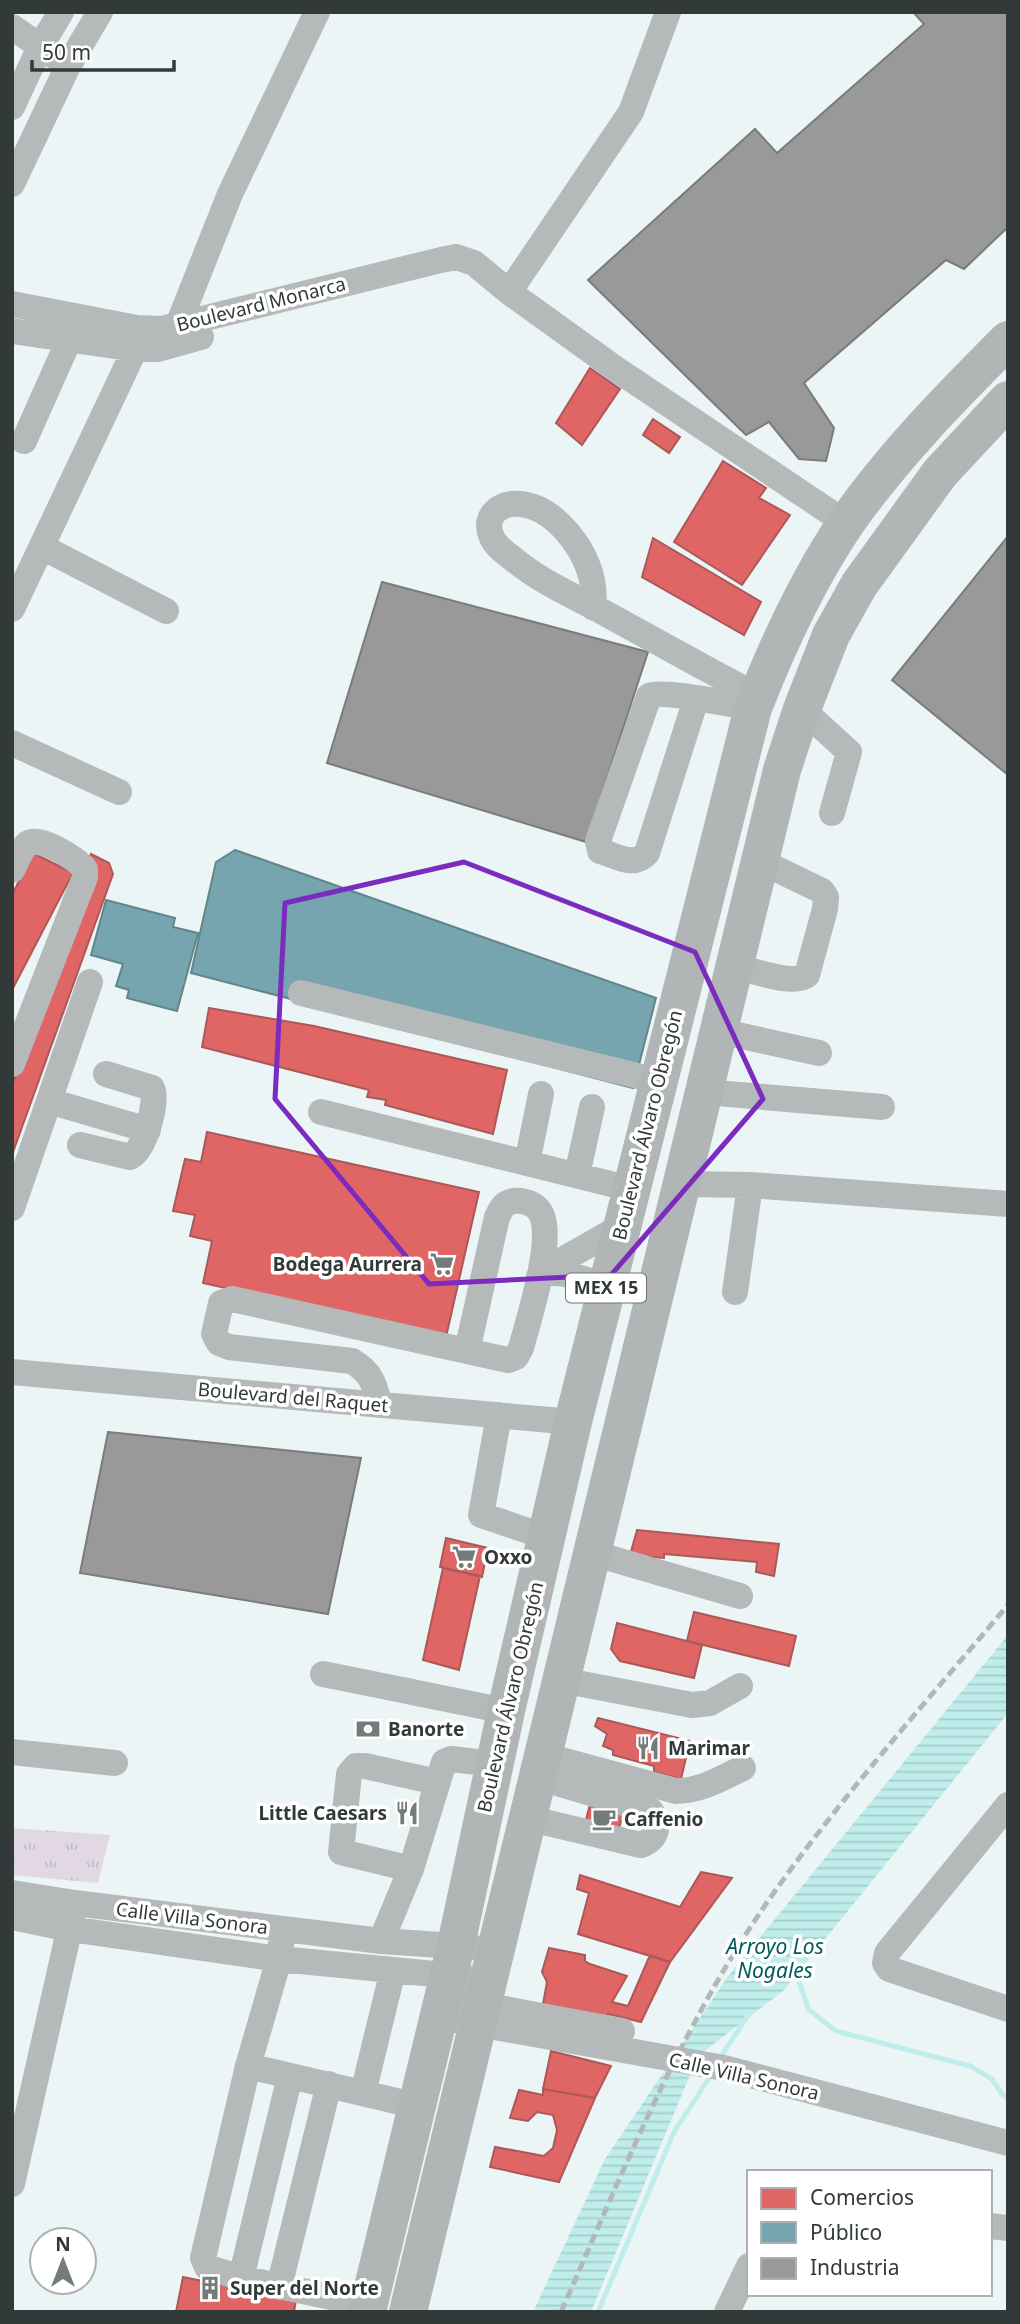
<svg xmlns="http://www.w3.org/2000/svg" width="1020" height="2324" font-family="'Noto Sans',sans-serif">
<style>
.grass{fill:url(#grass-tufts)}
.water{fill:url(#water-rules)}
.shops{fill:#e06666;stroke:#ac5858;stroke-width:2}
.public{fill:#76a5af;stroke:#62858c;stroke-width:2}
.industry{fill:#999;stroke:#7a7c7c;stroke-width:2}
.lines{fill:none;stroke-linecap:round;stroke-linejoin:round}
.stream{stroke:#bfedeb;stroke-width:5}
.minor{stroke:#b6b9b9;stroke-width:26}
.highway{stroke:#b2b5b6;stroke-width:38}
.rail{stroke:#b4b7b8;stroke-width:5;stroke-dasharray:10 5;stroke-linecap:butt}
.marked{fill:none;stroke:#7b2cbf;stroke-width:5;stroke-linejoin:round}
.labels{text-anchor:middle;stroke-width:7;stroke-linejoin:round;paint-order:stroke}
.shield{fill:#fff;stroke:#707474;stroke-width:2}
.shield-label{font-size:18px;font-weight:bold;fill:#323939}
.street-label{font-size:19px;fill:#323939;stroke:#fff}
.poi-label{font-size:19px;font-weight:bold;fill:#323939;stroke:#fff;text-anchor:start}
.water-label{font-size:21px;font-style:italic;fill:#005a5a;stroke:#fff}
</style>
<defs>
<pattern id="grass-tufts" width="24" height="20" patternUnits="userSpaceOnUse" patternTransform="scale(1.75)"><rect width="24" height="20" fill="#e1d8e3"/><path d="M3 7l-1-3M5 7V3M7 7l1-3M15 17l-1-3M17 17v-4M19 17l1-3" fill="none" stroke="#c2bac4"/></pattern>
<pattern id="water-rules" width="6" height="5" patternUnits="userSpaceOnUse" patternTransform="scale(1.75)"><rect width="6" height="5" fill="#bfedeb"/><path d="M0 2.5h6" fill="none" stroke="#a5ccca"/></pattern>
</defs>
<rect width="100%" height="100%" fill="#ecf5f5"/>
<path class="grass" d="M12,1828L110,1835L98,1883L12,1875Z"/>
<path class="water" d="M1008,1635V1713L783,1991L698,2056L591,2312H533L605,2159L729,1975Z"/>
<path class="shops" d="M590,368L620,389L582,445L556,423Z
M653,419L680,437L669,453L643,435Z
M723,461L766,488L759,498L790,515L742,585L674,542Z
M653,538L761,602L744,635L642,577Z
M33,853L73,873L12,990V895Z
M91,854L109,863L113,874L12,1155V1086Z
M209,1008L314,1026L507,1070L493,1134L385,1105L386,1100L367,1097L369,1090L202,1047Z
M207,1132L479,1192L446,1337L203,1283L212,1241L190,1236L195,1215L173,1211L185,1159L201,1162Z
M637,1530L779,1544L774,1576L756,1572L757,1562L664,1554V1558L630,1555Z
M446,1538L488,1548L482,1577L440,1567Z
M443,1568L480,1576L459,1670L423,1660Z
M694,1612L796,1636L789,1666L687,1641Z
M617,1623L702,1645L694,1678L620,1661L611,1649Z
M598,1718L690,1741L681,1779L654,1772V1766L613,1755V1750L603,1746L607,1734L595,1726Z
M591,1801L624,1810L617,1836L584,1827Z
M701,1872L732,1878L670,1962L578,1934L589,1893L577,1889L580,1875L680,1907Z
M549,1948L585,1955V1961L590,1964L627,1976L612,2002L628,2006L650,1955L670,1962L641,2022L608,2014V2019L543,2004L547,1982L542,1972Z
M551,2051L611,2066L595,2098L543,2089Z
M543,2089L595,2098L559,2182L490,2167L495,2147L544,2156L553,2148L557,2130L553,2115L537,2112L528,2121L510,2118L519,2090L543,2095Z
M183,2277L296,2300L294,2312H176Z"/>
<path class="public" d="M235,850L656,998L633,1088L191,973L216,862Z
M106,900L175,918L173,927L198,933L177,1011L127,998L129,990L116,986L123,964L91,955Z"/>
<path class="industry" d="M913,12H1008V227L964,269L946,260L804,383L834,428L826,461L799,459L769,422L746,435L588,280L755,129L777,153L924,24Z
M1008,536V775L892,680Z
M382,582L648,652L586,842L327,763Z
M108,1432L361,1458L328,1614L80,1573Z"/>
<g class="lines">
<path class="stream" d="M798,1967L799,1982L809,2010L836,2031L970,2066L992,2079L1002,2094L1008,2099
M719,2060L748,2015
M598,2312L674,2132L711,2075"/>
<path class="minor" d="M12,27L54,56
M12,107L40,47L61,12
M12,184L68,66L100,12
M509,292L631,112L668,12
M12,304L137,328L161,329L441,260L456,257L474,263L509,292L616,369L846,523
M178,325L230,194L317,12
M12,331L135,349H158L201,337
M24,441L69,340
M42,547L166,611
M594,608C594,597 594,586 591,576C583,546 554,507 520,504C501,502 483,515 491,535C494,545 504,552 512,558C539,581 572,595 603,612C654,640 706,669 757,696
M12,609L135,349
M696,699L647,853C634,868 617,856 600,851L598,841L649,696C661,689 734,705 753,708
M802,709L849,752L832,813
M12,743L119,792
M12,870C16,863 20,851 26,845C37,833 77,859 85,869V877L12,1064
M734,966C752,970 793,986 807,975L825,909L826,897L822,891L760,861
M301,993L658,1081
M719,1031L819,1053
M704,1092L882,1107
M49,1101L148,1130
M321,1112L631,1189
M80,1145L130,1157C145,1150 158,1102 152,1088L106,1074
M527,1163L541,1094
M577,1175L592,1107
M682,1184L750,1185L1008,1204
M12,1208L90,982
M543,1262L553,1265L557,1263L622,1226
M539,1276C559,1267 587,1281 607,1286
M735,1292L750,1185
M12,1372L573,1422
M380,1405C374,1384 372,1373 352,1361L229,1347L219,1343L214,1334L221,1303L232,1299L508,1360L516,1357L521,1348C529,1318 553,1244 542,1216C537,1202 517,1197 506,1204C501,1207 500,1212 497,1217L467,1351
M499,1415L481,1515L546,1537
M592,1553L740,1596
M323,1674L506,1711
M561,1680L692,1705L710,1703L740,1686
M12,1752L115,1763
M543,1755L676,1791C701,1791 722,1778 743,1768
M1008,1805L887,1953L885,1963L889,1969L1008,2009
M527,1818L641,1845C657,1839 661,1825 651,1811L537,1777
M411,1869L341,1852L349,1774L356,1766H365L437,1782
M12,1893L75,1903L381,1941L472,1947
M12,1917L70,1929L279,1959L465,1977
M283,1929L279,1959L248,2066L203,2258L207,2267L241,2278L369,2305
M381,1941L411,1869L444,1762L451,1759L495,1764
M467,2002L622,2031
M439,2017L724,2068L1008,2143
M248,2066L417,2106
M363,2093L393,1970
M12,2184L73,1913
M990,2226L1008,2228
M241,2278L290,2076
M279,2287L329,2084
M727,2312L749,2266"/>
<path class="highway" d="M367,2312L456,1945L506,1711L573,1422L753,708C778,644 807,581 846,523C893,456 950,398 1008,340
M408,2312L782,770L802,709L831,635L859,585L940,473L1008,400"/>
<path class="rail" d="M561,2312C623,2172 680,2028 768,1901C841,1797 926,1702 1008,1605"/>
</g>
<path class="marked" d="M464,862L695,952L763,1099L611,1275L429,1284L275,1099L285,903Z"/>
<defs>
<g id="supermarket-bare" transform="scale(1.89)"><path d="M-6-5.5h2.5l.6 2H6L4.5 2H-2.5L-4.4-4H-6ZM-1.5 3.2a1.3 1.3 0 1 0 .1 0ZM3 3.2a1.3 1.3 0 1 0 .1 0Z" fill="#737b7b" stroke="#fff" stroke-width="2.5" paint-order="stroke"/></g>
<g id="bank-bare" transform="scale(1.89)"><path d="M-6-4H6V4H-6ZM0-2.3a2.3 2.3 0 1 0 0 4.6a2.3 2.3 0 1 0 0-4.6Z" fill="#737b7b" stroke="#fff" stroke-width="2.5" paint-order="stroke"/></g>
<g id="restaurant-bare" transform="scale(1.89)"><path d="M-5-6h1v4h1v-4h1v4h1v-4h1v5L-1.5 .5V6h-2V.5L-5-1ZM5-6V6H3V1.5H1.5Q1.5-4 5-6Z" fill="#737b7b" stroke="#fff" stroke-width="2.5" paint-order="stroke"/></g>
<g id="cafe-bare" transform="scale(1.89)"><path d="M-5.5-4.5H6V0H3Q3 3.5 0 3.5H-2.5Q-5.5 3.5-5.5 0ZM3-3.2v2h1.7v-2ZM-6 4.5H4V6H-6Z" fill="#737b7b" stroke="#fff" stroke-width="2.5" paint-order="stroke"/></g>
<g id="building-bare" transform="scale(1.89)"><path d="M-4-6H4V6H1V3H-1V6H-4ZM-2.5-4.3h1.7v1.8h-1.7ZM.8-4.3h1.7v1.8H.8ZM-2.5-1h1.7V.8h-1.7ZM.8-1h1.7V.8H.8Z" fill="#737b7b" stroke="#fff" stroke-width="2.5" paint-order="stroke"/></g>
</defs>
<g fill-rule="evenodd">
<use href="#supermarket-bare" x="442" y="1264"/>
<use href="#supermarket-bare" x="464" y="1557"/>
<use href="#bank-bare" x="368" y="1729"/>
<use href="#restaurant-bare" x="648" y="1748"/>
<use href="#restaurant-bare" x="407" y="1813"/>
<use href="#cafe-bare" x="604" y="1819"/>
<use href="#building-bare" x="210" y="2288"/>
</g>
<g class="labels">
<rect class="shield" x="566" y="1273.5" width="80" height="29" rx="5"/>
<g class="shield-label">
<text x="606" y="1294">MEX 15</text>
</g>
<g class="street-label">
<text transform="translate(261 304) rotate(-14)" y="7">Boulevard Monarca</text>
<text transform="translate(647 1125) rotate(-76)" y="7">Boulevard Álvaro Obregón</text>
<text transform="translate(293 1397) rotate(5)" y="7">Boulevard del Raquet</text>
<text transform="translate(510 1697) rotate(-77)" y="7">Boulevard Álvaro Obregón</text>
<text transform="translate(192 1918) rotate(7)" y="7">Calle Villa Sonora</text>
<text transform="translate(744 2076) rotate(13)" y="7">Calle Villa Sonora</text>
</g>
<g class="poi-label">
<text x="422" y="1271" text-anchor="end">Bodega Aurrera</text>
<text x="484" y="1564">Oxxo</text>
<text x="388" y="1736">Banorte</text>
<text x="668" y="1755">Marimar</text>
<text x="387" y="1820" text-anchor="end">Little Caesars</text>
<text x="624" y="1826">Caffenio</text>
<text x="230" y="2295">Super del Norte</text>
</g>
<g class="water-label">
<text x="775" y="1954">Arroyo Los<tspan x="775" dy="24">Nogales</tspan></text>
</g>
</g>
<rect width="1020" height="2324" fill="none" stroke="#323939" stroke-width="28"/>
<rect x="747" y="2170" width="245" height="126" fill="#ffffff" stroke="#adb0b0" stroke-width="2"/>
<rect x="761" y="2188" width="35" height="21" fill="#e06666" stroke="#adb0b0" stroke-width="2"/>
<text x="810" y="2205" font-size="21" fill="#323939">Comercios</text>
<rect x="761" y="2222" width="35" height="21" fill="#76a5af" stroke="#adb0b0" stroke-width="2"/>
<text x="810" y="2240" font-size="21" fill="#323939">Público</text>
<rect x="761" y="2258" width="35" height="21" fill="#999999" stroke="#adb0b0" stroke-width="2"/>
<text x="810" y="2275" font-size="21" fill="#323939">Industria</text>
<g transform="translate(63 2261)"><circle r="33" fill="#ffffff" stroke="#adb0b0" stroke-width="2"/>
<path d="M0-5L12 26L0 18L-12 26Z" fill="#737b7b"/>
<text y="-10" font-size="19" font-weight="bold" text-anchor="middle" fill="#323939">N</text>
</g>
<path d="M32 60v10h142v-10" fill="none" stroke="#323939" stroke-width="3.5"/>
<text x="42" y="60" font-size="21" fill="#323939" stroke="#ffffff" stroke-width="5" paint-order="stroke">50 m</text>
</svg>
